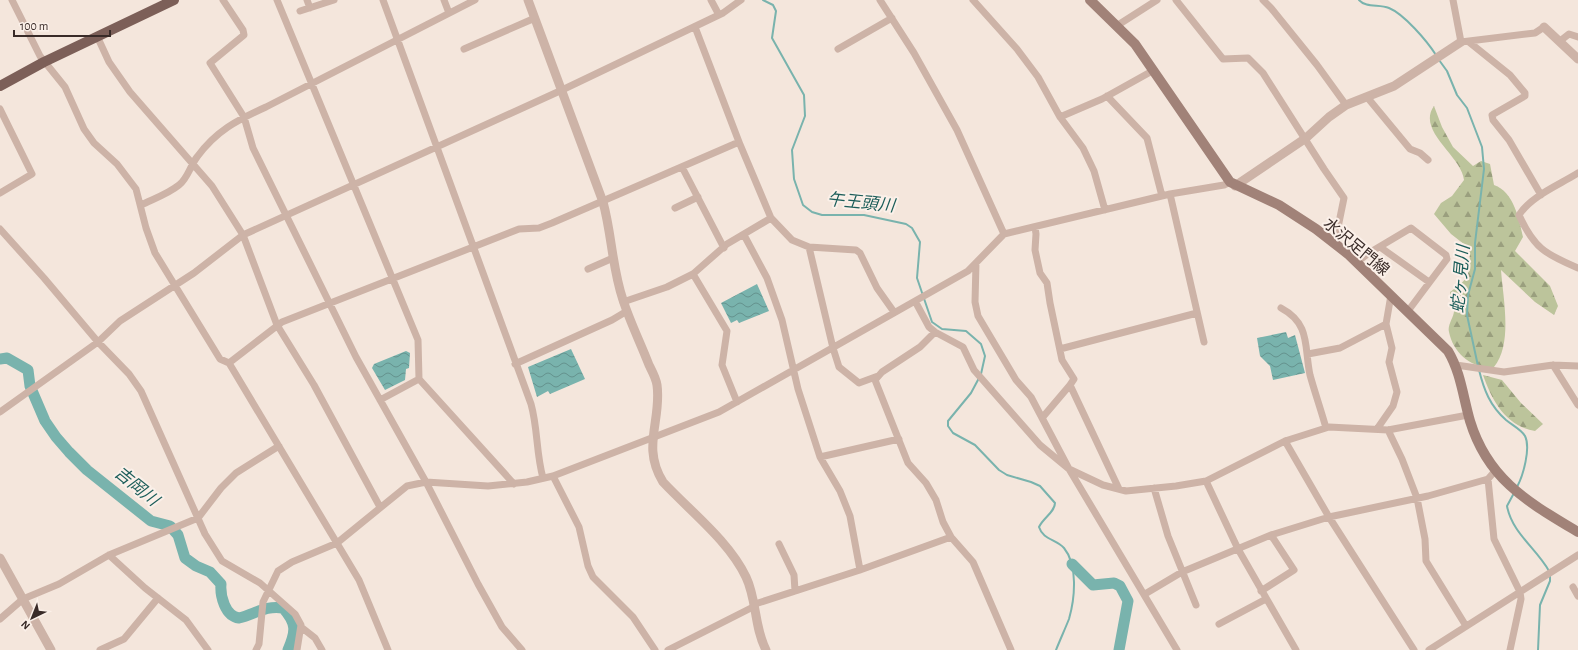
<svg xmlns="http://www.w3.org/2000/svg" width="1578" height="650" font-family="'Alegreya Sans','Noto Sans JP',sans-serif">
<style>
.forest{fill:url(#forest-firs)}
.water{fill:url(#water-waves)}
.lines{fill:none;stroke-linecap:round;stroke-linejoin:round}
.stream{stroke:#79b3ad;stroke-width:2}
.river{stroke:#79b3ad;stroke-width:11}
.minor{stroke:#cdb3a7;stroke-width:7}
.tertiary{stroke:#cdb3a7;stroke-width:9}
.secondary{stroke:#a18278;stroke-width:10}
.primary{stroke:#7c5f58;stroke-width:10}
.labels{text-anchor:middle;stroke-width:4;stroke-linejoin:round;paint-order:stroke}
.street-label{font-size:16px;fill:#392b28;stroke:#fbf0e9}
.water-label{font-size:17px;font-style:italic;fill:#1b5d59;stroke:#fbf0e9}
</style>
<defs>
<pattern id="forest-firs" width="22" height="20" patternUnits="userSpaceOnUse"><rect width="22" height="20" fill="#bcc49b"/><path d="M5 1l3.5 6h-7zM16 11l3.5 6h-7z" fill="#9a9f7e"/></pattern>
<pattern id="water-waves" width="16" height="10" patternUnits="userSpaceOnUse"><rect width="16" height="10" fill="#79b3ad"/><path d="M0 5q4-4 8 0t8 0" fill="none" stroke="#64928d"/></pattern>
</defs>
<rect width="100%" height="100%" fill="#f4e6dc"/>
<path class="forest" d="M1434,106L1442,127L1453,147L1473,166L1481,161L1490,164L1494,185C1514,192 1519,219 1523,237L1515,251L1550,286L1558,306L1554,315L1535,302L1501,270C1503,298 1513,344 1494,367C1473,370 1453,353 1449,332C1447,325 1454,317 1454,311C1453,304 1451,298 1450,292C1471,279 1471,270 1469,248L1451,234L1434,214L1441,203L1452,196L1464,180C1462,156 1416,131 1434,106Z
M1483,375L1502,380L1521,403L1543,424L1535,431C1506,426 1492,401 1483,375Z"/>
<path class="water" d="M757,284L769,311L739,323L737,320L731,323L721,303Z
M1286,332L1288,338L1295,335L1305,373L1273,380L1270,366L1260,356L1257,338Z
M571,349L585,379L550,394L548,391L537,397L528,367Z
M406,351L410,353L409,368L406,369L405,380L385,390L372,368L374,364Z"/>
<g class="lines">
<path class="stream" d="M763,0L773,5L776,11L772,38L804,95L805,116L792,150L794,179L803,205L812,212L822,215H864L906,224L912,228L920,242L917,278L932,322L942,329L966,331L981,344L985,356L981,374
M1359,0C1366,8 1379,4 1389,8C1404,14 1427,41 1436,55
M1439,60L1447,71L1457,95L1467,108L1482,147L1484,169L1475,243V269L1468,295L1467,315L1478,366
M1479,370C1484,390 1490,406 1506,420C1512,425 1522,430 1525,436C1531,448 1523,476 1517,487
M979,378L971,393L948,421V426L953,433L975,445L999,470L1007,475L1031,482L1040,486L1055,503C1055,512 1043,518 1039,527C1043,540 1056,539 1064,548C1078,565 1075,598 1069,619C1065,629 1060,640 1056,650
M1514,493L1507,506C1512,533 1536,548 1549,571
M1538,650L1540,605L1550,581V575"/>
<path class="river" d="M0,359L7,358L28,370L30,386L45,421L56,437L69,452L87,470L151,521L170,526L178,535L185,558L196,566L210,572L221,584C220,596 225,616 239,618C255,614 266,605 283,608C297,624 296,631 288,650
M1072,564L1093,585L1114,583L1120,586L1128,601L1119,650"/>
<path class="minor" d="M12,0L40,56L65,87L84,129L94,143L117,164L136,189L146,228L155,253L220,359L229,363L359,580L388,650
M223,0L243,30L244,35L210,63L244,117L253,148L356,357L426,482L478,584L502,627L522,650
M277,0L418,340L419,379L380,400
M307,0L310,8
M383,0L531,404C538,429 536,453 543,478
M444,0L449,13
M711,0L719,15
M880,0L914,53L957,130L1004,234
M973,0L1017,49L1038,77L1060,117L1083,148L1094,171L1105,210
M1176,0L1223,59L1248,58L1263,73L1324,169L1344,198L1336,237
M1263,0L1271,8L1317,65L1346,105
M1453,0L1461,42L1535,33L1544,27
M300,11L334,0
M1118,25L1157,0
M695,27L739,142L771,218L792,240L809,247L856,250L860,253L877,288L894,312
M97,36L109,62L130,92L212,186L243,235L277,325L314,385L380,507
M1560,41L1569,34L1578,37
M1469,42L1510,75L1525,93V96L1492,115L1493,120L1509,140L1541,195
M464,49L535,18
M838,49L892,18
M1107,96L1147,138L1162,196
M1367,97L1410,149L1420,153L1428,160
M0,109L32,174L0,193
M1060,117L1102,99L1154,70
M682,167L724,248
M1578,173C1559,185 1531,196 1519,215C1534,248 1545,254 1578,268
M1170,194L1204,342
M141,205C153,199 168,194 179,185C188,178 190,166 197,157C216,131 237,120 266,107L475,0
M675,208L698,197
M1035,227L1036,234L1035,250L1040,273L1047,283L1050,303L1062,360L1074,379L1070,385L1119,489
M0,229L44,278L98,342L129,374L141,391L205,534L222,561L260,583L295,614L301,625L297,650
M744,235L767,278L782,320L798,389L820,457L840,491L850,516L860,570
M809,247L833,348L839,367L859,383L878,376
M1380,247L1429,282
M1357,262L1369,253L1411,228L1446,255L1447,259L1408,311
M976,263L975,302L978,316L1016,380L1031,397L1069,469L1177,650
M588,269L613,258
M693,274L727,331L722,365L737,402
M915,301L929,327L935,332L963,347L974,370L1040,445L1069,469L1103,485L1126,491L1176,486L1206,481L1285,441L1329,427L1388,430L1468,415
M623,302L667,287L693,274L727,244L771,218
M1281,308C1311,324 1304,347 1310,375C1315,393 1321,410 1326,428
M935,332L920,347L882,372L875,380L904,453L908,463L926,483L936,500L943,522L951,537L973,562L1011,650
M1060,349L1197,313
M1308,354L1340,348L1386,324
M229,363L282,322L519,229L539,228L552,223L739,142
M515,364L612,320L627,311
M1456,365L1504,372L1553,365L1578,366
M1553,365L1578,405
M419,379L514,484
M0,412L98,342L120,321L194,273L243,235L562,90L723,13L741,0
M1042,418L1070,385
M1377,429L1393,406L1397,392L1389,362L1392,348L1386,324L1391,295
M1388,430L1402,459L1417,498L1425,539L1426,561L1466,626
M1285,441L1329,517L1414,650
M820,457L899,439
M553,476L579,527L588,566L593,577L633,617L655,650
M1488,479L1494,539L1520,592L1521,599L1510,650
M1206,481L1238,549L1296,650
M1154,488L1168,536L1196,605
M779,544L794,575L795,591
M109,555L145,588L186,620L208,650
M1573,587L1578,596
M1261,591L1294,570L1271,535
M1145,594L1182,572L1271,535L1329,517L1428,496L1488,479L1495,471
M755,604L860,570L951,537
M0,619L23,599L59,584L109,555L198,518L221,488L236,473L279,446
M1219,624L1266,599
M301,627L315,638L322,650
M100,650L124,639L158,598
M256,650L259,644L263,602L278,571L292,562L337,543L407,486L426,482L488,486L527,482L553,476L719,412L968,271L1004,234L1170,194L1224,185L1230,182
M668,650L755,606
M1429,650L1578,555"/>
<path class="tertiary" d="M528,0L603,202C612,235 612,268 623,300C630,322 641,344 649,365C652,371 656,378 657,385C662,420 641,447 663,482C690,511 729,541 746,577C757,600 754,627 766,650
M1544,27L1578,59
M1235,186L1306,138L1329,117L1346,105L1394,86L1461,42
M0,558L51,650"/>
<path class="secondary" d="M1090,0L1135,44L1230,182L1279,205L1316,229L1348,254L1448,351C1461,373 1463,397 1470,421C1488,480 1528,502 1578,532"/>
<path class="primary" d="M0,86L44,62L174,0"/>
</g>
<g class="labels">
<g class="street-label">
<text transform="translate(1357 246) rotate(40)" y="6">水沢足門線</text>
</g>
<g class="water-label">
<text transform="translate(861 202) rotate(6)" y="6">午王頭川</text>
<text transform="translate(1460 279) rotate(-85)" y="6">蛇ヶ見川</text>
<text transform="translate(137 486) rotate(39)" y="6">吉岡川</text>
</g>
</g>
<g transform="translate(32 618) rotate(223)" stroke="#fbf0e9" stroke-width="3" paint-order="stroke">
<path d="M0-3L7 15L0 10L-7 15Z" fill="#392b28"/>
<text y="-6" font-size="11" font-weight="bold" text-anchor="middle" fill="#392b28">N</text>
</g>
<path d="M14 30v6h96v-6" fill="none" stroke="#392b28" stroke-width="2"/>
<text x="20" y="30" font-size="12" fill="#392b28" stroke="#fbf0e9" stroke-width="3" paint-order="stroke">100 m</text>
</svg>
